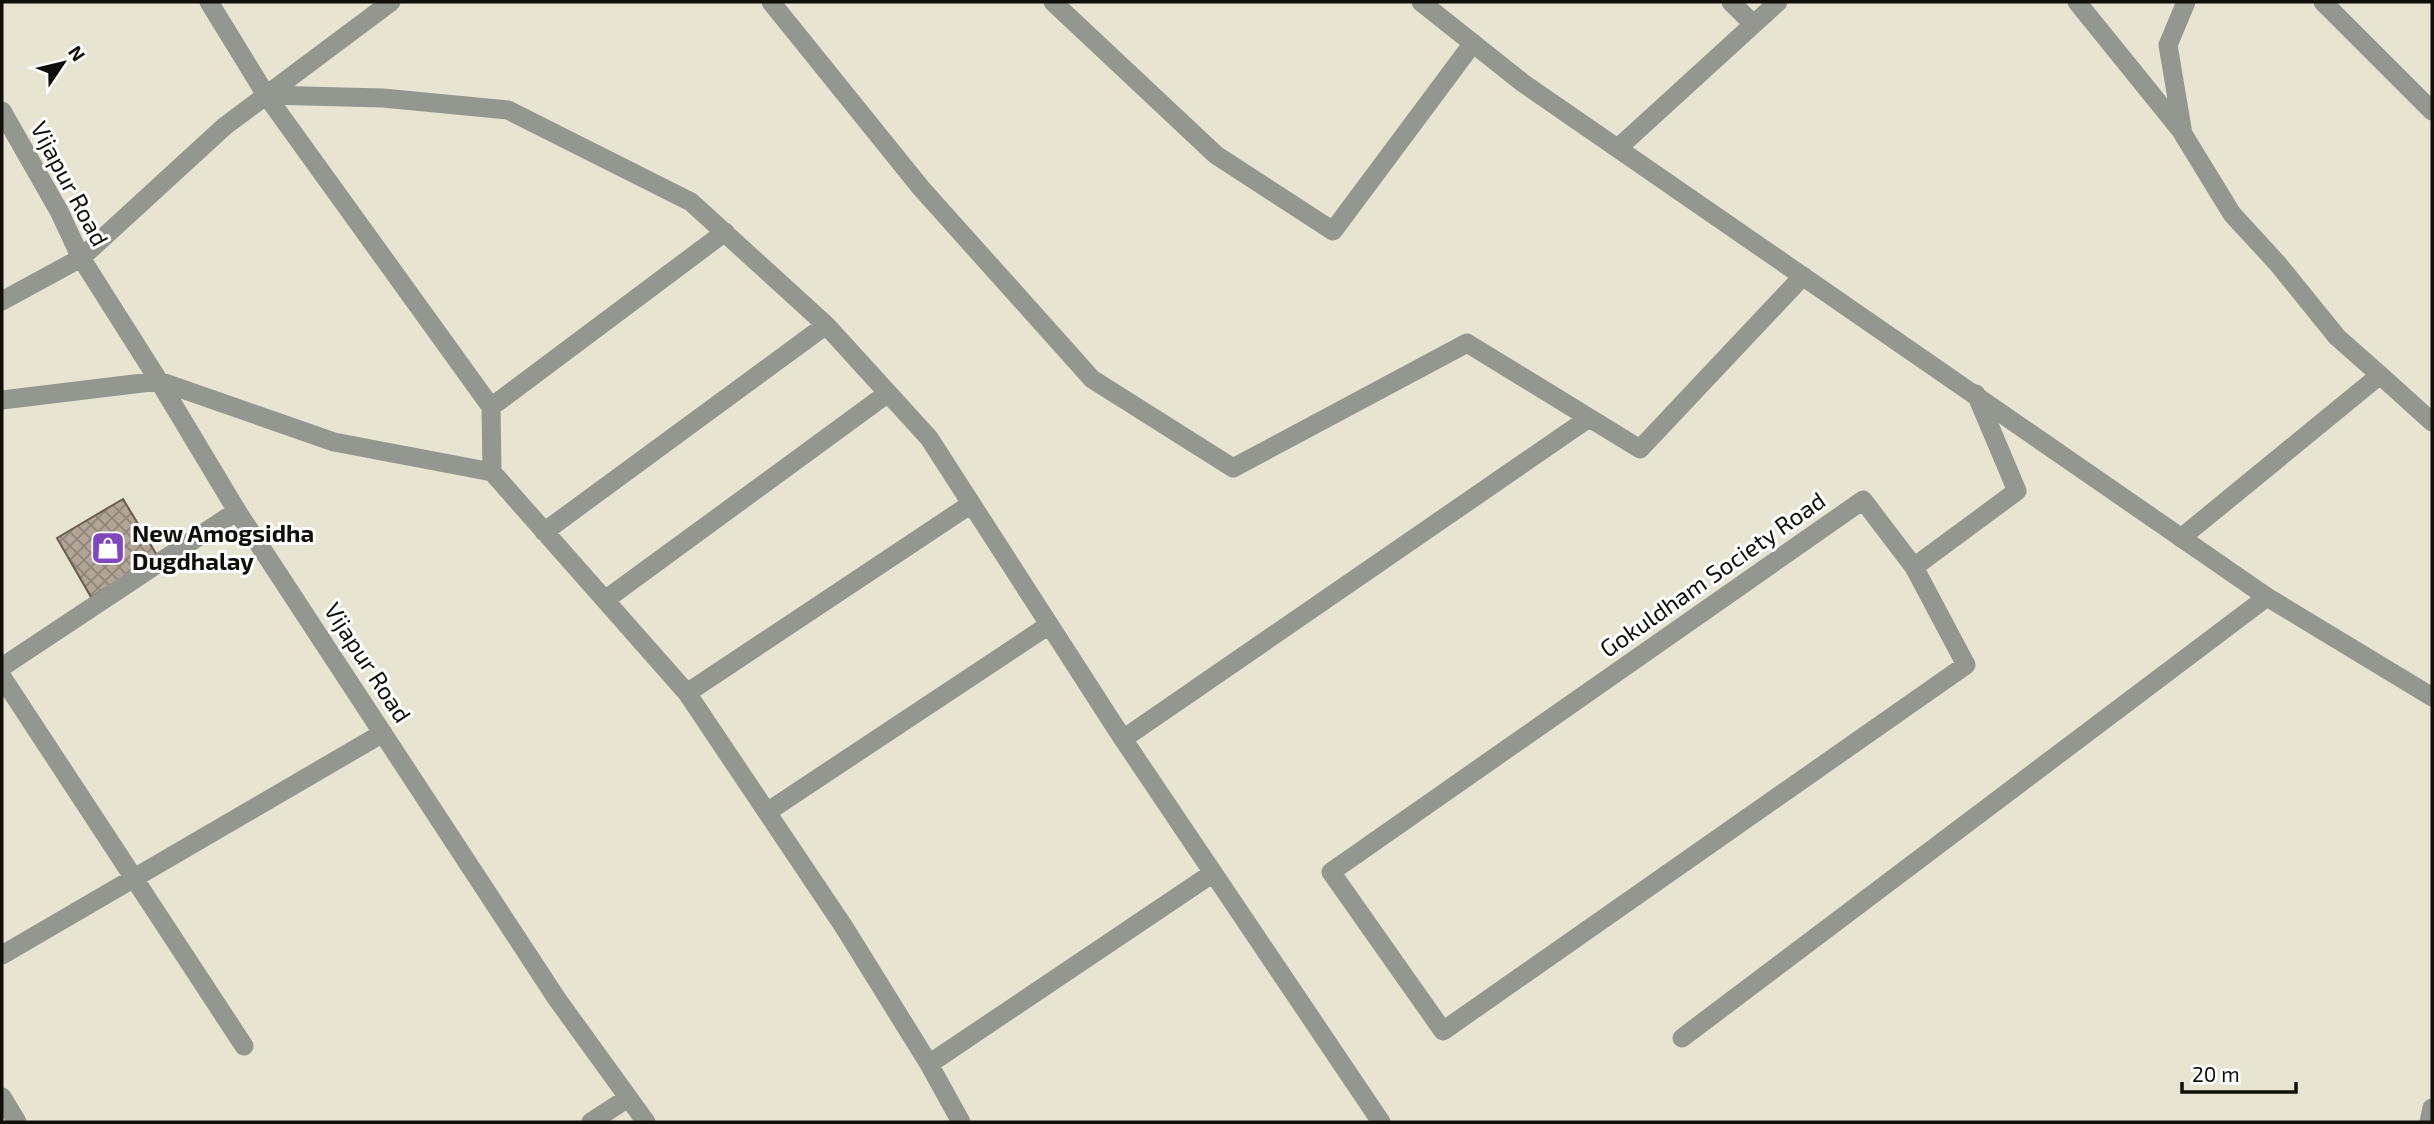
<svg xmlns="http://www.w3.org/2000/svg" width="2434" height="1124" font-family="'Exo 2',sans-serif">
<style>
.building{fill:url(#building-cross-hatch);stroke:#695d50;stroke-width:2}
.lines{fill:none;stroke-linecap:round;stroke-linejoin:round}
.minor{stroke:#939790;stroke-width:19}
.tertiary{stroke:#939790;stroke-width:19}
.labels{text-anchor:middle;stroke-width:6;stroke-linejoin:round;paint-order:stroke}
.street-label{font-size:24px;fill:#100f09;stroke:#fff}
.poi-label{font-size:24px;font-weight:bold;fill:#100f09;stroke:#fff;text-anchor:start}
</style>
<defs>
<pattern id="building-cross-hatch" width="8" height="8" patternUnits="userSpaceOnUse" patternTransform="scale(1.75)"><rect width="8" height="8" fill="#b2a597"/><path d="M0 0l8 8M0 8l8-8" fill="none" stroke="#8f8579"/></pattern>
</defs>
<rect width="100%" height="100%" fill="#e7e4d2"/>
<path class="building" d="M123,499L158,557L91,597L57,538Z"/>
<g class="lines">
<path class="minor" d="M209,2L266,95L491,407L492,472
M771,2L921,188L1092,379L1233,468L1467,343L1640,449L1803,276
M1053,2L1216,155L1333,231L1473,43
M1731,2L1753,24
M2077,2L2183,133
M2323,2L2432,111
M266,95L383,98L508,110L691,202L826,325L929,438L1123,739L1589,418
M2,111L59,211L81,258L159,381L237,511L557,999L646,1122
M2,301L81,258L225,126L391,2
M2380,375L2432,422
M2,400L159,381L334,442L492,472L687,693L844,927L929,1064L961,1122
M491,407L725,232
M544,532L826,325
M2181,538L2380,375L2337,337L2278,264L2232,214L2183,134L2168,45L2186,2
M1914,567L1966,665L1443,1031L1331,872L1863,500L1914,567L2017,491L1976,394
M605,600L888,393
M2,667L237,511
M2,677L244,1046
M687,693L971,504
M1123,739L1381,1122
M767,812L1049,625
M2,955L383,733
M1682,1038L2267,597
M929,1064L1213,873
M2,1097L17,1122
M591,1122L628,1098
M2429,1122L2432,1108"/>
<path class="tertiary" d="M1421,2L1523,83L2267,597L2432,697
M1618,148L1778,2"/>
</g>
<defs>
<g id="shop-square" transform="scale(1.75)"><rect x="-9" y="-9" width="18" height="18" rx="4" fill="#8047be" stroke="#fff"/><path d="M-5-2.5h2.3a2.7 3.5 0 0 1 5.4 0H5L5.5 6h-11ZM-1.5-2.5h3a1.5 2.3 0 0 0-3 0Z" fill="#fff"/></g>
</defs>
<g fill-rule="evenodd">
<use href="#shop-square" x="108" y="548"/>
</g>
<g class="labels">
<g class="street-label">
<text transform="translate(69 184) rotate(62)" y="8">Vijapur Road</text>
<text transform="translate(1713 575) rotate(-35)" y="8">Gokuldham Society Road</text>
<text transform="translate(367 663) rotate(57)" y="8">Vijapur Road</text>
</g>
<g class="poi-label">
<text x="132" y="542">New Amogsidha<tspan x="132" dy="28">Dugdhalay</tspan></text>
</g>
</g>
<rect width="2434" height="1124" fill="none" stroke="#100f09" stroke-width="7"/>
<g transform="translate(63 63) rotate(55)" stroke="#ffffff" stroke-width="5" paint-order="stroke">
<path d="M0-5L12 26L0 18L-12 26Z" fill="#100f09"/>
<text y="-10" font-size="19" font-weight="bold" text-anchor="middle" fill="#100f09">N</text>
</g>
<path d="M2182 1082v10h114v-10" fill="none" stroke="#100f09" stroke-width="3.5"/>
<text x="2192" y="1082" font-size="21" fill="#100f09" stroke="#ffffff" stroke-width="5" paint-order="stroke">20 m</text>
</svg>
